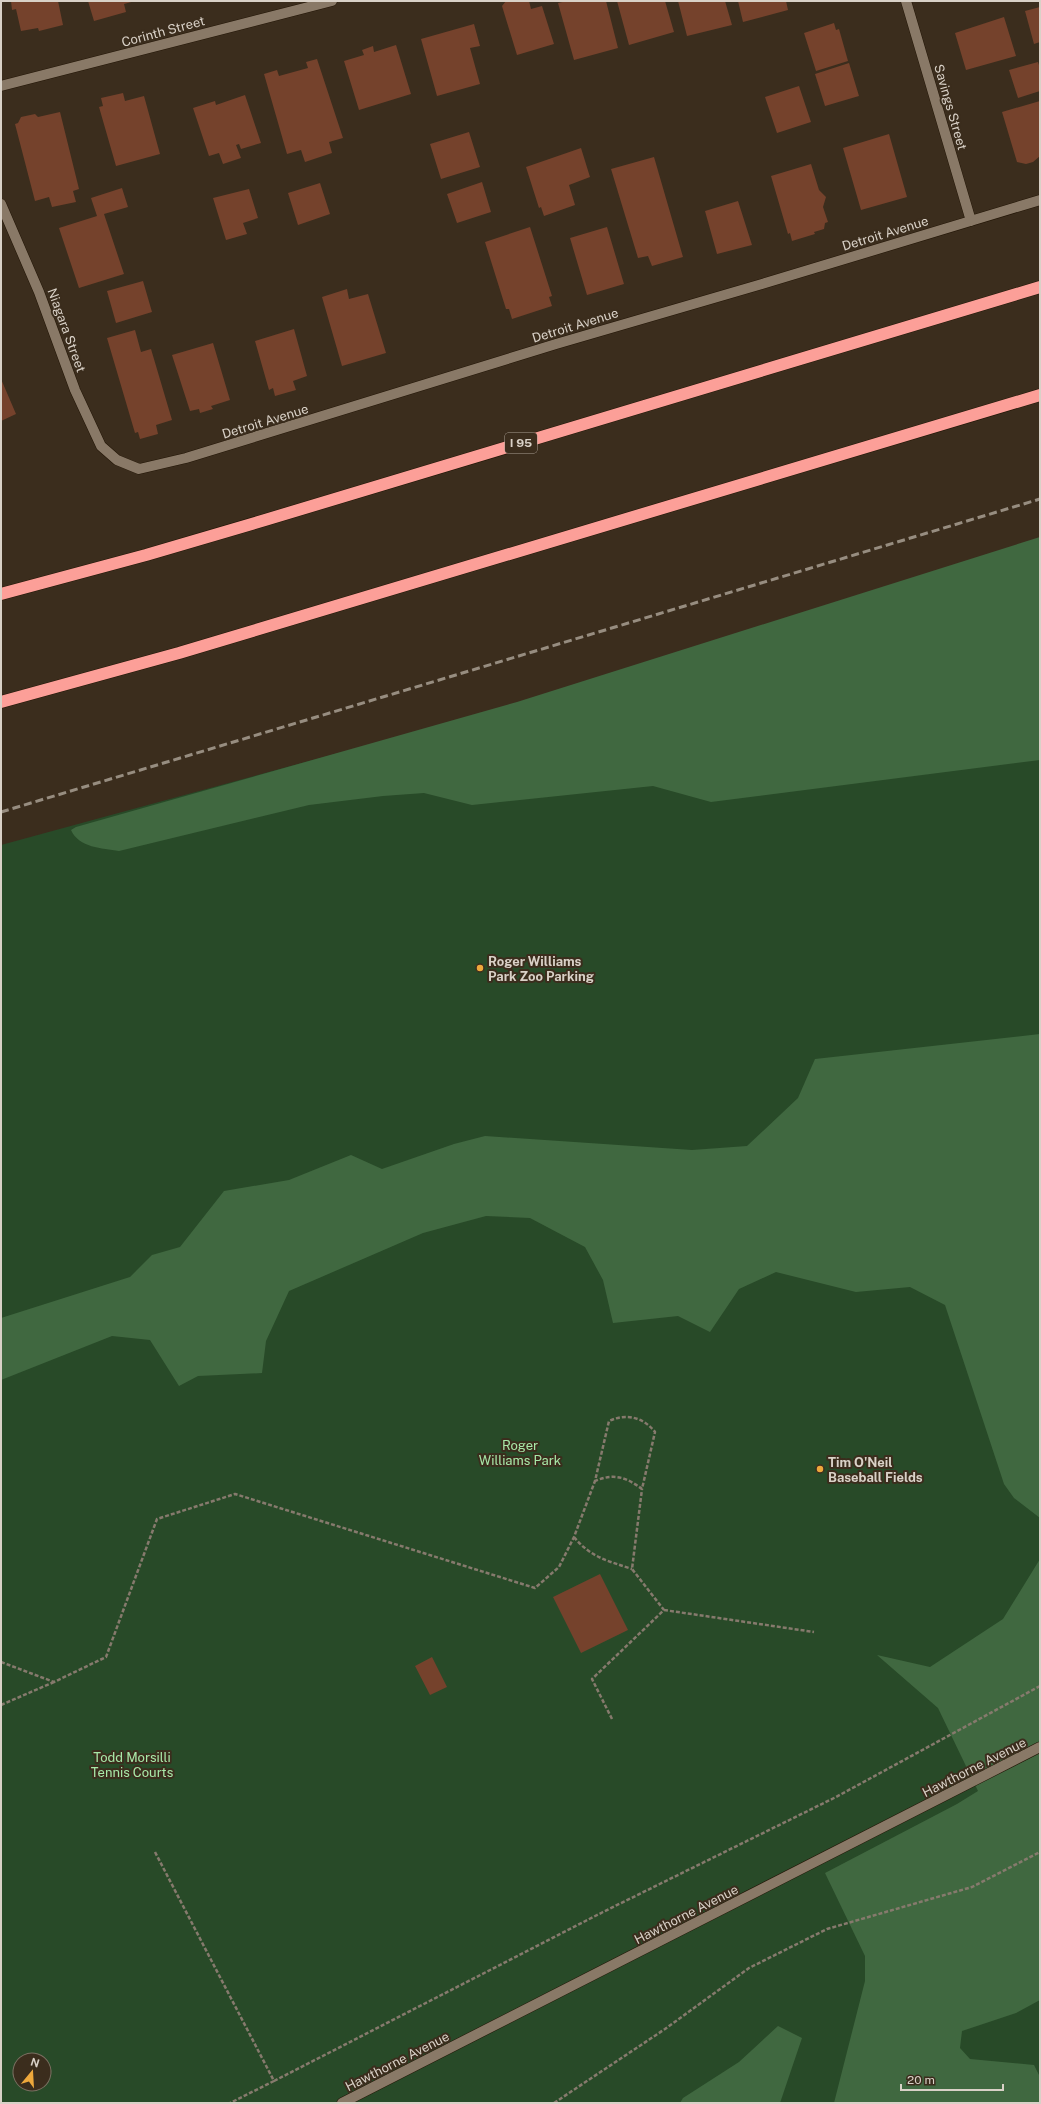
<svg xmlns="http://www.w3.org/2000/svg" width="1041" height="2104" font-family="'Public Sans',sans-serif">
<style>
.green{fill:#284a28;fill-rule:evenodd}
.forest{fill:#406840}
.building{fill:#75422c}
.lines{fill:none;stroke-linecap:round;stroke-linejoin:round}
.minor-casing{stroke:#221506;stroke-width:11}
.highway-casing{stroke:#221506;stroke-width:13}
.path{stroke:#867a6d;stroke-width:2.5;stroke-dasharray:4 2;stroke-linecap:butt}
.minor{stroke:#897967;stroke-width:10}
.highway{stroke:#fc9f98;stroke-width:12}
.rail{stroke:#978d80;stroke-width:3;stroke-dasharray:8 4;stroke-linecap:butt}
.poi-dot{fill:#eea83c;stroke:#3b2d1d;stroke-width:1.5}
.labels{text-anchor:middle;stroke-width:4;stroke-linejoin:round;paint-order:stroke}
.shield{fill:#3b2d1d;stroke:#aaa094;stroke-width:1}
.shield-label{font-size:12px;font-weight:bold;fill:#d9d1c7}
.street-label{font-size:13px;fill:#d9d1c7;stroke:#3b2d1d}
.poi-label{font-size:13px;font-weight:bold;fill:#d9d1c7;stroke:#3b2d1d;text-anchor:start}
.park-label{font-size:13px;fill:#a8e8a8;stroke:#3b2d1d}
</style>
<rect width="100%" height="100%" fill="#3b2d1d"/>
<path class="green" d="M1040,681V2102L1,2103V845L342,752ZM20,2060H44V2084H20Z"/>
<path class="forest" d="M1040,537V760L711,802L653,786L472,805L424,793L383,796L309,805L119,851C102,848 79,848 71,830L76,827L517,702Z
M1040,1034V1518L1014,1498L1004,1484L945,1305L910,1287L856,1292L776,1272L739,1289L710,1332L678,1316L613,1323L603,1280L585,1247L530,1218L486,1216L423,1233L289,1291L266,1341L262,1373L198,1376L179,1386L150,1340L112,1336L1,1380V1318L130,1277L152,1255L180,1247L224,1191L289,1180L351,1155L382,1169L454,1144L485,1136L692,1150L747,1146L798,1098L815,1059Z
M1040,1559V2000L1016,2013L962,2031L960,2048L970,2059L1034,2065L1040,2077V2103H834L865,1981V1956L825,1873L957,1804L978,1791L938,1708L877,1655L930,1667L1003,1619Z
M778,2026L802,2038L780,2103H680L683,2098L739,2062Z"/>
<path class="building" d="M11,1H58L63,25L39,31L38,28L21,31L16,9L12,10Z
M88,1H135L124,4L126,12L94,21Z
M506,1H529L531,9L542,6L554,44L517,55L502,6Z
M567,1H606L618,48L574,60L558,3Z
M617,1H665L674,32L629,45Z
M678,1H725L732,25L687,36Z
M738,1H786L788,10L743,22Z
M1040,7V42L1034,44L1025,11Z
M1004,17L1016,56L966,70L955,33Z
M834,23L836,30L839,29L848,61L816,71L804,33Z
M474,24L480,46L470,48L480,84L437,96L421,39Z
M396,45L411,94L359,110L344,61L364,55L362,50L373,46L374,52Z
M317,59L343,138L329,142L332,153L305,162L301,150L287,154L264,74L277,70L279,76L308,68L306,62Z
M1038,62L1040,68V91L1018,98L1009,70Z
M849,63L859,96L825,106L815,74Z
M799,86L811,122L777,133L765,97Z
M123,93L125,101L144,96L160,154L116,166L99,107L103,106L101,98Z
M245,95L261,143L241,149L239,144L236,145L241,158L223,164L219,153L209,156L193,108L215,101L216,105Z
M1040,101V156L1033,162L1026,164L1017,162L1002,112Z
M60,112L79,189L73,191L76,202L52,207L49,197L35,201L15,124L18,123L21,117L35,114L38,117Z
M469,132L480,167L441,179L430,144Z
M889,134L907,197L861,210L843,148Z
M581,148L590,177L569,185L575,205L544,216L541,207L539,208L526,167Z
M654,157L683,257L652,266L648,256L638,258L611,169Z
M811,164L819,190L826,197L823,207L828,222L825,223L824,229L814,232L815,234L792,241L790,233L788,234L771,176Z
M482,182L491,212L457,223L447,194Z
M320,183L330,214L298,225L288,193Z
M122,188L128,207L104,214L124,274L79,288L59,228L97,216L91,198Z
M249,189L258,218L243,223L247,234L226,240L213,198Z
M738,201L752,245L717,254L705,211Z
M530,227L552,296L549,297L552,306L512,319L509,309H506L485,242Z
M607,227L624,284L587,295L570,238Z
M143,281L152,312L116,323L107,291Z
M347,289L349,299L368,294L386,353L342,366L322,297Z
M294,329L307,376L293,381L296,390L275,396L273,388L269,390L255,341Z
M135,330L141,352L151,349L172,420L156,425L158,434L140,439L138,432L135,433L107,338Z
M213,343L230,400L211,406L213,409L200,413L199,409L190,411L172,355Z
M1,379L16,414L1,421Z
M600,1574L628,1630L581,1653L553,1597Z
M432,1657L447,1687L430,1695L415,1666Z"/>
<g class="lines">
<g class="minor-casing">
<path id="minor" d="M906,1L971,221
M1,86L332,1
M1,204L39,292L75,390L101,446L117,460L139,469L186,458L556,344L762,284L1040,200
M342,2103L1040,1747"/>
</g>
<g class="highway-casing">
<path id="highway" d="M1,594L146,555L265,520L1040,287
M1,702L179,653L1040,395"/>
</g>
<path class="path" d="M574,1537C590,1557 608,1561 632,1569
M664,1610L814,1632
M1,1662L54,1682L106,1657L157,1519L235,1494L535,1588L559,1567L574,1537L595,1481L609,1421C626,1413 643,1417 655,1432L642,1489C626,1477 614,1473 595,1481
M1,1705L54,1682
M612,1719L592,1679L664,1610L632,1569L642,1489
M155,1852L274,2081L230,2103
M274,2081L603,1912L836,1797L1040,1686
M554,2103L665,2029L749,1968L827,1929L972,1887L1040,1852"/>
<use href="#minor" class="minor"/>
<use href="#highway" class="highway"/>
<path class="rail" d="M1,812L1040,499"/>
</g>
<g class="poi-dot">
<circle cx="480" cy="968" r="4"/>
<circle cx="820" cy="1469" r="4"/>
</g>
<g class="labels">
<rect class="shield" x="505" y="433" width="32" height="20" rx="3"/>
<g class="shield-label">
<text x="521" y="447">I 95</text>
</g>
<g class="street-label">
<text transform="translate(163 31) rotate(-15)" y="5">Corinth Street</text>
<text transform="translate(951 107) rotate(74)" y="5">Savings Street</text>
<text transform="translate(885 233) rotate(-17)" y="5">Detroit Avenue</text>
<text transform="translate(575 325) rotate(-17)" y="5">Detroit Avenue</text>
<text transform="translate(67 330) rotate(70)" y="5">Niagara Street</text>
<text transform="translate(265 421) rotate(-17)" y="5">Detroit Avenue</text>
<text transform="translate(974 1767) rotate(-27)" y="5">Hawthorne Avenue</text>
<text transform="translate(686 1914) rotate(-27)" y="5">Hawthorne Avenue</text>
<text transform="translate(397 2061) rotate(-27)" y="5">Hawthorne Avenue</text>
</g>
<g class="poi-label">
<text x="488" y="966">Roger Williams<tspan x="488" dy="15">Park Zoo Parking</tspan></text>
<text x="828" y="1467">Tim O'Neil<tspan x="828" dy="15">Baseball Fields</tspan></text>
</g>
<g class="park-label">
<text x="520" y="1450">Roger<tspan x="520" dy="15">Williams Park</tspan></text>
<text x="132" y="1762">Todd Morsilli<tspan x="132" dy="15">Tennis Courts</tspan></text>
</g>
</g>
<rect width="1041" height="2104" fill="none" stroke="#d9d1c7" stroke-width="4"/>
<g transform="translate(32 2072) rotate(18)"><circle r="19" fill="#3b2d1d" stroke="#7a6f61"/>
<path d="M0-3L7 15L0 10L-7 15Z" fill="#eea83c"/>
<text y="-6" font-size="11" font-weight="bold" text-anchor="middle" fill="#d9d1c7">N</text>
</g>
<path d="M901 2084v6h102v-6" fill="none" stroke="#d9d1c7" stroke-width="2"/>
<text x="907" y="2084" font-size="12" fill="#d9d1c7" stroke="#3b2d1d" stroke-width="3" paint-order="stroke">20 m</text>
</svg>
